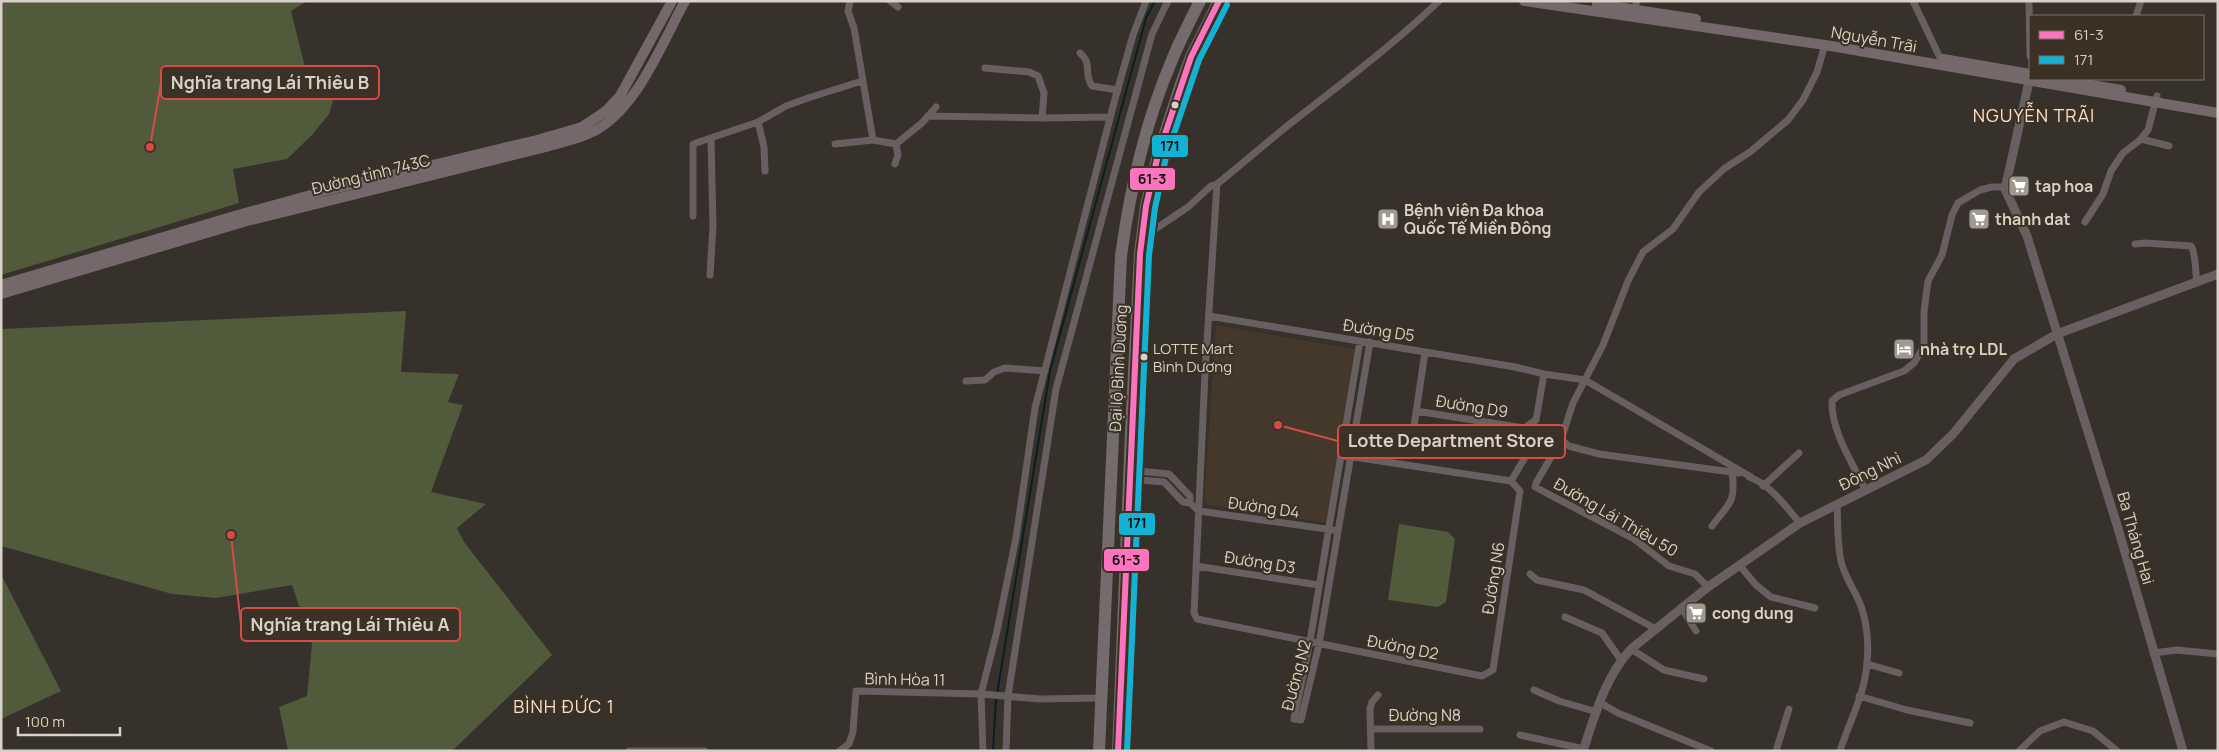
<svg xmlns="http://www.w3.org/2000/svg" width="2219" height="752" font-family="Manrope,sans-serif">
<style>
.commercial{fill:#43382a}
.green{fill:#515b3c}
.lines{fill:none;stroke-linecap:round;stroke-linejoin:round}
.stream{stroke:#081f25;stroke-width:2}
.minor{stroke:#685f61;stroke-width:7}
.tertiary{stroke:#685f61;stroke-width:9}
.secondary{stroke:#74686b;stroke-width:10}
.trunk{stroke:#756a6c;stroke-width:12}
.bus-1-casing{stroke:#3b3225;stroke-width:10}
.bus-2-casing{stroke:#3b3225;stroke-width:10}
.bus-1{stroke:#fc73be;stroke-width:6}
.bus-2{stroke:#13b2d5;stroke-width:6}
.bus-dot{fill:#d7d1c9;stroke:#3b3225;stroke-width:2}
.labels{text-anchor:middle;stroke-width:4;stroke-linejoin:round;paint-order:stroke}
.bus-label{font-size:15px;fill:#d7d1c9;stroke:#3b3225;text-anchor:start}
.street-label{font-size:16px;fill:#d7d1c9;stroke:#3b3225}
.poi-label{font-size:16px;font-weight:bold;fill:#d7d1c9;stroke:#3b3225;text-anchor:start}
.neighbourhood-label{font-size:18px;letter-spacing:1px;fill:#f7dfc9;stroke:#3b3225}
.leader{fill:none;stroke:#d64a48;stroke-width:2}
.callout-dot{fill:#d64a48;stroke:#3b3225;stroke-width:2}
.callout{fill:#3b3225;stroke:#d64a48;stroke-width:2}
.callout-label{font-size:18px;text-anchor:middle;font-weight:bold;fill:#d7d1c9}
.line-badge{stroke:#3b3225;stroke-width:2}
.pale-badge-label{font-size:14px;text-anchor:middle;font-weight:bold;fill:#111}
</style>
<rect width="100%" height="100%" fill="#36312a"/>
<path class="commercial" d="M1216,325L1359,350L1329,523L1208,505L1204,500Z"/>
<path class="green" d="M1,1H307L291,11L308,79L339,81L329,114L312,135L287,159L233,169L239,203L1,275Z
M406,311L401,372L459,374L448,402L463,405L431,492L486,504L457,528L464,542L552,655L452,751H288L279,707L307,696L312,644L292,585L216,598L172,594L1,546V329Z
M1399,524L1448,532L1455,539L1446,602L1438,607L1388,600Z
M1,574L61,691L1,719Z"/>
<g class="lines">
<path class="stream" d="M997,694L1050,371L1146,18L1155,1
M993,751L996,698"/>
<path class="minor" d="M850,1L848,11L854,28L873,140
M890,1L898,7
M1913,1L1943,64
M2029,1L2030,56
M1635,9L1637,1
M2136,16L2141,1
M1080,53C1093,64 1083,73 1092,86L1118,90
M985,68L1029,72L1038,76L1044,93L1042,118L1110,117
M928,116L1042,118
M758,122L764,147L765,171
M2141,139L2169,146
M835,144L873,140L896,144L922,123L936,107
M895,164L898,155L896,144
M1217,184L1205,373L1194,613L1197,619L1482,676L1493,670L1520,491L1511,481
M693,216V144L758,122L786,106L808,98L862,81
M2085,222L2103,194L2111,171L2123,153L2140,140L2148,130L2157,96
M1142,238L1188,207L1211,186L1217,184C1242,164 1266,143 1291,123C1342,83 1392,46 1439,1
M2135,244L2145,243L2191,246C2196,253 2195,271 2197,282
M710,275L713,226L711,138
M1209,316L1515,367L1544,374L1585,380L1751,477
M1360,341L1310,641L1294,719L1301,720L1319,644L1370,342
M966,381L985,380L994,372L1005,368L1045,371
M1416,411L1524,428
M1524,428L1536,420L1544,374
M1413,433L1425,352
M1561,440L1569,446L1599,454L1739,473
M1341,455L1511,481
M1129,470L1169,474L1190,496V503
M1749,477C1770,484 1786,507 1800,523
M1129,479L1164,482L1183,502L1190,503
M1511,481L1527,454L1530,437L1524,428
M1763,486L1799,453
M1865,489C1852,462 1831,431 1832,401L1839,395L1904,371L1914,363L1924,346V312L1928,281L1942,255L1952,215L1958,203L1980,190L1992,187H2005
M1190,503L1199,511L1333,530
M1837,504C1838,523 1837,543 1841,561C1844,575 1852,586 1858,599C1867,618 1869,643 1867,663C1865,694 1849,722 1840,751
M1712,526C1730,502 1736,503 1732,471
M1196,566L1319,585
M1740,566L1756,585L1771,597L1815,608
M1530,574L1537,580L1584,590L1656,629
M1708,587L1695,574L1669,566L1634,539L1535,487L1536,483L1561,440L1573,403L1603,345L1628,281L1643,252L1673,229L1699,192L1725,168L1750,152L1788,120L1803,100L1817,72L1825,45
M1681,607L1696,631
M1565,617L1602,633L1621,660
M1631,649L1664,670L1704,679
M2153,653L2177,650L2218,654
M1867,664L1899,673
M1534,690L1559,701L1597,712
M1859,696L1907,710L1970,723
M1599,702L1618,713L1711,751
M1371,729H1480
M1520,735L1584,749
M629,751H705
M839,751L849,744L853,732L856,691L981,694L1040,699L1101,698
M983,751L981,694L997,631L1016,538L1035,408L1115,99L1133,35L1146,1
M1006,751L1008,696L1056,389L1152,34L1168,1
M1371,751L1370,709L1372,702L1378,695
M1776,751L1789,709
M2019,751L2040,731L2064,722L2093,731L2117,751"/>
<path class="tertiary" d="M2030,77L2005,189L2027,236L2117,525L2183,751
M1583,751C1595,715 1605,677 1631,649L1708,587L1800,523L1926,460L1953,434L2014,359L2057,334L2218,274"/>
<path class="secondary" d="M1524,1L1825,45L2218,113
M1597,4L1696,19
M1943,59L2030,74
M2055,79L2121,90
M1,285L238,215L325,191L537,140L582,127L606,111L620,96L672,1
M1,294L247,221L546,147C560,142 576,140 590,133C635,114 662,43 685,1"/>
<path class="trunk" d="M1099,751L1121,256C1130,189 1145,123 1172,60C1180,40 1190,21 1200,1
M1118,751L1131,432L1140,254L1146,206L1158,155L1181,84L1191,57L1219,1"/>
<g class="bus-1-casing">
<path id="bus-1" d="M1118,751L1140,254L1146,206L1158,155L1191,57L1219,1"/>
</g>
<g class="bus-2-casing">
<path id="bus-2" d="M1127,751L1149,255L1155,208L1166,157L1199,60L1227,5"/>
</g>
<use href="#bus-1" class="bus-1"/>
<use href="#bus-2" class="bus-2"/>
</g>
<defs>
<g id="supermarket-square" transform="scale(1.125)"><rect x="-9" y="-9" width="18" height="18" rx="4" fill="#9f9991" stroke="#3b3225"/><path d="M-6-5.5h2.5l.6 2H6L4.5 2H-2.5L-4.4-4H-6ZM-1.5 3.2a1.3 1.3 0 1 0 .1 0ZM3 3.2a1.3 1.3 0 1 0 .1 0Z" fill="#fff"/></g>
<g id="hospital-square" transform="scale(1.125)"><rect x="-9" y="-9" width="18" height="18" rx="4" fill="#9f9991" stroke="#3b3225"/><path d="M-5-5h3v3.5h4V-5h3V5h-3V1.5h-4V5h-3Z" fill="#fff"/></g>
<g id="hotel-square" transform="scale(1.125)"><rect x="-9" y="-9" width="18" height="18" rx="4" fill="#9f9991" stroke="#3b3225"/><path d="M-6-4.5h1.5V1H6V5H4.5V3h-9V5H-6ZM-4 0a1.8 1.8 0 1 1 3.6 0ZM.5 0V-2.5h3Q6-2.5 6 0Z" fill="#fff"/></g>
</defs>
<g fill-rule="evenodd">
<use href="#supermarket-square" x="2019" y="186"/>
<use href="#hospital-square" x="1388" y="219"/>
<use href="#supermarket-square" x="1979" y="219"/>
<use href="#hotel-square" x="1904" y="349"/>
<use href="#supermarket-square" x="1696" y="613"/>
</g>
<g class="bus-dot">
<circle cx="1175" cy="105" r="4.5"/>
<circle cx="1144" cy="357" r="4.5"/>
</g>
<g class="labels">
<g class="bus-label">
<text x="1153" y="354">LOTTE Mart<tspan x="1153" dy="18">Bình Dương</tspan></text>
</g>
<g class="street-label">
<text transform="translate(1874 39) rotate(10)" y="6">Nguyễn Trãi</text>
<text transform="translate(371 174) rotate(-14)" y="6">Đường tỉnh 743C</text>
<text transform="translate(1379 330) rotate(9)" y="6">Đường D5</text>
<text transform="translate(1118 368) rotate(-87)" y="6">Đại lộ Bình Dương</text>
<text transform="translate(1472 406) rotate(9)" y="6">Đường D9</text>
<text transform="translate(1870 471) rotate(-26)" y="6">Đông Nhì</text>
<text transform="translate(1264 507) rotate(8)" y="6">Đường D4</text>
<text transform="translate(1616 517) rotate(30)" y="6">Đường Lái Thiêu 50</text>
<text transform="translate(2136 538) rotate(74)" y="6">Ba Tháng Hai</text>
<text transform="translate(1260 562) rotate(9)" y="6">Đường D3</text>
<text transform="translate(1493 578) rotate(-81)" y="6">Đường N6</text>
<text transform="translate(1403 647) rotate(11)" y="6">Đường D2</text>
<text transform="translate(1296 675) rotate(-75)" y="6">Đường N2</text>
<text transform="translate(905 679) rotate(1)" y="6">Bình Hòa 11</text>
<text x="1425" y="721">Đường N8</text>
</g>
<g class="poi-label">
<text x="2035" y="192">tap hoa</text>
<text x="1404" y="216">Bệnh viện Đa khoa<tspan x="1404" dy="18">Quốc Tế Miền Đông</tspan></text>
<text x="1995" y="225">thanh dat</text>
<text x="1920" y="355">nhà trọ LDL</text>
<text x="1712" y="619">cong dung</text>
</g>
<g class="neighbourhood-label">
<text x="2034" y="122">NGUYỄN TRÃI</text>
<text x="564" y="713">BÌNH ĐỨC 1</text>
</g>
</g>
<path class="leader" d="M150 147L161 83M1278 425L1338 441M231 535L241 625"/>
<g class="callout-dot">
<circle cx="150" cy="147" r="5"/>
<circle cx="1278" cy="425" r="5"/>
<circle cx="231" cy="535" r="5"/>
</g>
<g class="callout">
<rect x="161" y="66" width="218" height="33" rx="5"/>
<rect x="1338" y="425" width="227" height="33" rx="5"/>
<rect x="241" y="608" width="219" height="33" rx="5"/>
</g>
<g class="callout-label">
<text x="270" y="89">Nghĩa trang Lái Thiêu B</text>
<text x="1451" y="447">Lotte Department Store</text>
<text x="350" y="631">Nghĩa trang Lái Thiêu A</text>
</g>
<g class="line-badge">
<rect x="1151" y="134" width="38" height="24" rx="5" fill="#13b2d5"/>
<rect x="1129" y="167" width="47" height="24" rx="5" fill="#fc73be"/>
<rect x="1118" y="512" width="38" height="24" rx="5" fill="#13b2d5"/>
<rect x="1103" y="548" width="47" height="24" rx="5" fill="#fc73be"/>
</g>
<g class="pale-badge-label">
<text x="1170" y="151">171</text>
<text x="1152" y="184">61-3</text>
<text x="1137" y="528">171</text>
<text x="1126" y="565">61-3</text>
</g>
<rect width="2219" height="752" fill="none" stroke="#d7d1c9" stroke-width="5"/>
<rect x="2029" y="15" width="175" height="65" fill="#3b3225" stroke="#797267"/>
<rect x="2039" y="31" width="25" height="8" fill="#fc73be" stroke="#797267"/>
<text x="2074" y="40" font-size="15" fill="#d7d1c9">61-3</text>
<rect x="2039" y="56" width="25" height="8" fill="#13b2d5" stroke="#797267"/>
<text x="2074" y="65" font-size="15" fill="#d7d1c9">171</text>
<path d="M18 727v8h102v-8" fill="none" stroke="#d7d1c9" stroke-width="2.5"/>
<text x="25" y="727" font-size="15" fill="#d7d1c9" stroke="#3b3225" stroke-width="4" paint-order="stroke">100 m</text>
</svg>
